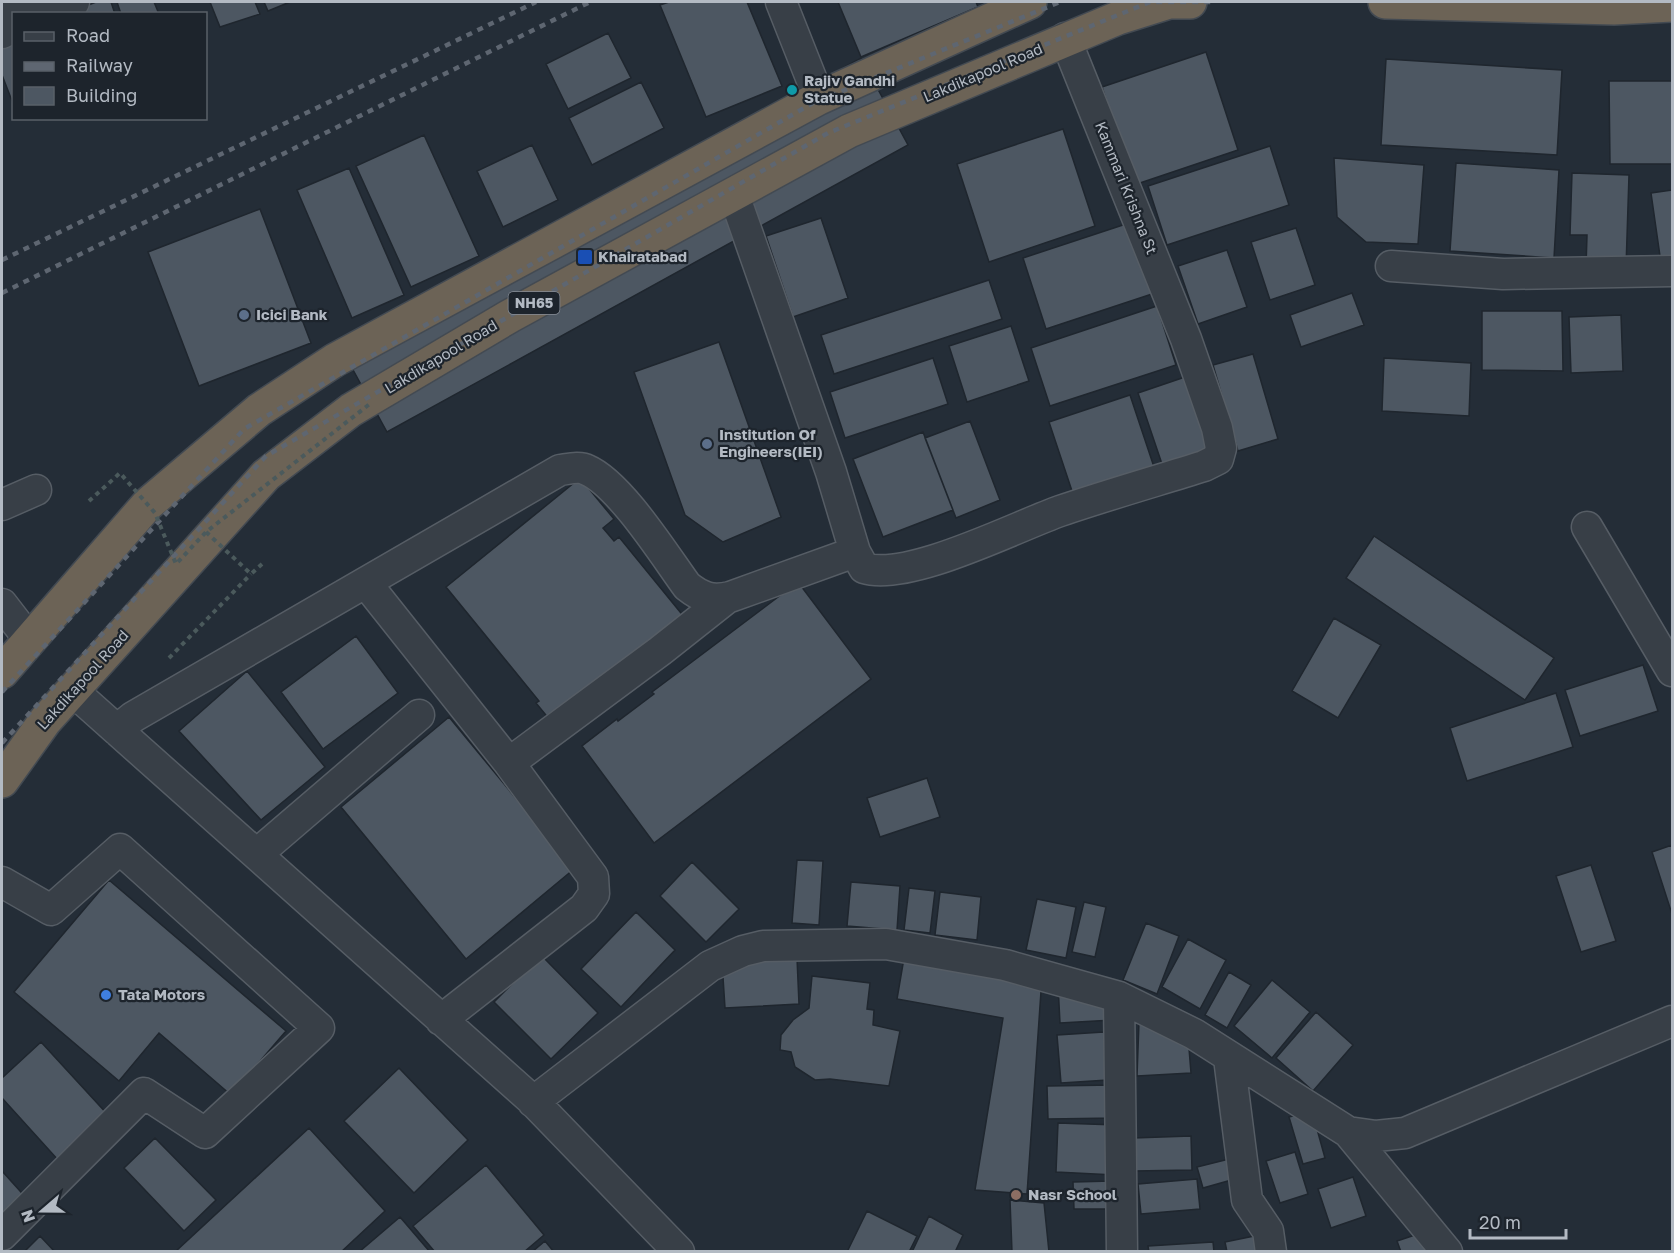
<svg xmlns="http://www.w3.org/2000/svg" width="1674" height="1253" font-family="'Golos Text',sans-serif">
<style>
.building{fill:#4d5762;stroke:#1f262e;stroke-width:1.5}
.lines{fill:none;stroke-linecap:round;stroke-linejoin:round}
.minor-casing{stroke:#565d65;stroke-width:33}
.highway-casing{stroke:#434a52;stroke-width:36}
.path{stroke:#4b5a5c;stroke-width:4;stroke-dasharray:4.5 4.5;stroke-linecap:butt}
.minor{stroke:#383f47;stroke-width:30}
.highway{stroke:#6c6356;stroke-width:33}
.rail{stroke:#5e6671;stroke-width:4.5;stroke-dasharray:6 6;stroke-linecap:butt}
.path-bridge{stroke:#4b5a5c;stroke-width:4;stroke-dasharray:4.5 4.5;stroke-linecap:butt}
.culture-dot{fill:#0f9aa8;stroke:#1d242c;stroke-width:2}
.transit-dot{fill:#1a4fb4;stroke:#1d242c;stroke-width:2}
.service-dot{fill:#5c6f8a;stroke:#1d242c;stroke-width:2}
.shop-dot{fill:#3f7fe0;stroke:#1d242c;stroke-width:2}
.education-dot{fill:#8d6e63;stroke:#1d242c;stroke-width:2}
.labels{text-anchor:middle;stroke-width:4.5;stroke-linejoin:round;paint-order:stroke}
.shield{fill:#1d242c;stroke:#868d96;stroke-width:1.5}
.shield-label{font-size:14px;font-weight:bold;fill:#b3bac3}
.street-label{font-size:15px;fill:#b3bac3;stroke:#1d242c}
.poi-label{font-size:15px;font-weight:bold;fill:#b3bac3;stroke:#1d242c;text-anchor:start}
</style>
<rect width="100%" height="100%" fill="#242d37"/>
<path class="building" d="M96,2H111L115,14L68,13Z
M117,2H154L159,14H121Z
M210,2H255L260,14L220,27Z
M264,2H290L268,11Z
M669,2H747L782,86L706,117L660,5Z
M838,2H976L978,7L861,57Z
M608,33L631,78L568,109L546,64Z
M14,41V106L2,75V47Z
M1206,52L1238,150L1134,185L1102,87Z
M861,58L908,145L387,432L340,346Z
M1386,59L1562,70L1557,155L1381,145Z
M1609,81H1672V164H1610Z
M641,82L664,128L592,165L569,118Z
M1063,129L1095,226L989,262L957,164Z
M424,135L479,256L411,287L356,166Z
M532,145L558,200L503,227L477,171Z
M1270,146L1289,205L1167,245L1148,186Z
M1334,158L1424,165L1418,244L1366,242L1337,217Z
M1456,163L1559,170L1554,258L1450,251Z
M349,168L404,295L352,318L297,190Z
M1572,173L1629,175L1626,268L1586,267L1587,235H1570Z
M1672,190V262L1661,263L1651,193Z
M260,209L311,343L199,386L148,252Z
M821,218L848,298L793,317L766,236Z
M1135,221L1158,292L1046,329L1023,258Z
M1296,228L1315,285L1270,300L1251,242Z
M1227,250L1247,307L1198,324L1178,266Z
M989,280L1002,319L834,374L821,335Z
M1352,293L1364,325L1301,347L1290,315Z
M1157,306L1176,365L1050,406L1031,348Z
M1482,311H1562L1563,371L1482,370Z
M1621,315L1623,371L1571,373L1569,317Z
M1011,326L1029,381L967,402L949,346Z
M719,342L781,517L723,542L685,515L634,372Z
M1253,354L1278,439L1238,451L1213,365Z
M933,358L948,404L845,438L830,392Z
M1384,358L1471,363L1469,416L1382,411Z
M1185,377L1209,451L1163,467L1138,393Z
M1130,395L1154,467L1073,494L1049,422Z
M970,421L1000,500L956,518L925,438Z
M923,432L953,510L883,537L853,459Z
M580,478L614,519L603,528L614,541L619,537L685,618L554,725L536,703L539,701L446,587Z
M1374,536L1554,658L1525,700L1346,578Z
M798,582L871,679L654,843L582,746L617,719L618,721L654,694L652,692Z
M1334,618L1381,645L1338,718L1292,691Z
M356,636L398,693L323,749L281,692Z
M1643,665L1658,711L1580,736L1565,690Z
M247,671L325,767L261,820L179,731Z
M1556,693L1573,747L1467,781L1450,728Z
M449,717L574,869L466,959L341,807Z
M927,778L940,817L880,837L867,798Z
M1672,845V914L1652,852Z
M797,860L823,861L819,925L792,923Z
M692,862L739,909L706,942L660,896Z
M1591,865L1616,941L1581,952L1556,876Z
M109,880L286,1031L231,1095L159,1033L119,1081L14,992Z
M851,882L900,886L897,930L847,926Z
M909,888L935,891L930,933L904,930Z
M940,892L981,897L977,940L935,935Z
M1037,899L1076,907L1066,958L1026,950Z
M1084,902L1106,907L1095,957L1072,952Z
M636,912L675,950L621,1007L581,969Z
M1146,923L1179,936L1157,994L1123,980Z
M1188,939L1226,960L1200,1009L1162,987Z
M541,955L598,1013L551,1059L494,1002Z
M797,958L799,1004L725,1008L722,962Z
M904,958L1042,977L1027,1194L975,1190L1003,1018L897,999Z
M1229,972L1251,985L1227,1028L1205,1015Z
M812,976L870,983L867,1009L874,1010L873,1025L900,1031L889,1086L830,1079L815,1080L795,1067L791,1052L780,1050L781,1035L793,1020L809,1008Z
M1272,980L1310,1012L1272,1058L1234,1026Z
M1058,985L1114,1004L1113,1020L1060,1023Z
M1316,1012L1353,1045L1313,1091L1276,1058Z
M1139,1022L1188,1036L1191,1073L1137,1076Z
M1104,1032L1108,1080L1061,1083L1057,1035Z
M41,1042L109,1116L59,1161L2,1098V1078Z
M399,1068L468,1140L414,1193L344,1121Z
M1115,1085L1116,1118L1048,1119L1047,1086Z
M1312,1111L1325,1158L1303,1164L1289,1117Z
M1058,1123L1117,1125L1115,1175L1056,1172Z
M309,1128L385,1211L341,1252H175Z
M1191,1136L1192,1170L1134,1171L1133,1138Z
M155,1138L216,1200L184,1231L124,1168Z
M1295,1152L1308,1194L1280,1203L1266,1161Z
M1237,1157L1242,1177L1203,1188L1197,1167Z
M486,1165L544,1235L524,1252H435L413,1226Z
M2,1171L29,1201L2,1227Z
M1353,1177L1366,1216L1331,1228L1318,1189Z
M1197,1179L1200,1209L1141,1214L1138,1184Z
M1112,1181L1113,1209H1074L1073,1182Z
M1010,1200L1044,1203L1049,1252H1012Z
M867,1211L917,1236L909,1252H847Z
M929,1216L963,1235L955,1252H912Z
M400,1217L430,1252H359Z
M1421,1233L1427,1252H1401L1397,1241Z
M1264,1234L1268,1252H1227L1225,1242Z
M40,1236L55,1252H24Z
M545,1241L554,1252H532Z
M1213,1242L1214,1252H1149L1148,1246Z"/>
<g class="lines">
<g class="minor-casing">
<path id="minor" d="M7,2L28,14
M781,2L819,98
M44,14L74,2
M2,33L14,27
M734,195L831,472L855,552L864,568C908,582 1015,527 1060,511C1107,495 1156,481 1204,466L1218,459L1221,448L1217,428L1186,339L1065,38
M1391,266L1503,274L1672,271
M2,505L36,490
M1587,527L1672,671
M366,583L509,763L593,877L594,894L584,908L441,1020
M2,604L29,639
M72,690L532,1100L679,1252
M117,730L133,717L560,470C568,469 580,466 587,470C620,484 665,556 687,586C702,598 712,601 730,597L855,552
M509,763L660,651L727,598
M257,854L419,715
M2,882L51,910L120,849L319,1028L205,1133L144,1093L2,1235
M1119,997L1122,1252
M1229,1058L1247,1200L1268,1231L1271,1252
M533,1102L710,966L743,951L763,946L886,944L1005,965L1119,997L1194,1034L1348,1132L1376,1136L1405,1133L1672,1021
M1348,1132L1447,1252"/>
</g>
<g class="highway-casing">
<path id="highway" d="M1385,2L1614,8L1672,5
M2,672L148,504L259,410L335,360L819,98L1030,2
M2,781L45,721L266,475L351,410L510,316L849,131L1118,18L1169,2H1190"/>
</g>
<path class="path" d="M169,658L251,574"/>
<use href="#minor" class="minor"/>
<use href="#highway" class="highway"/>
<path class="rail" d="M2,260L536,2
M2,293L590,2
M2,692L244,429L813,103L1060,2
M2,743L266,456L828,133L1150,2H1211"/>
<path class="path-bridge" d="M89,501L120,473L155,513L176,564L206,532L371,403
M206,532L251,574L262,564"/>
</g>
<circle class="culture-dot" cx="792" cy="90" r="6"/>
<rect class="transit-dot" x="577" y="249" width="16" height="16" rx="3"/>
<g class="service-dot">
<circle cx="244" cy="315" r="6"/>
<circle cx="707" cy="444" r="6"/>
</g>
<circle class="shop-dot" cx="106" cy="995" r="6"/>
<circle class="education-dot" cx="1016" cy="1195" r="6"/>
<g class="labels">
<rect class="shield" x="508.5" y="292" width="51" height="22" rx="4.5"/>
<g class="shield-label">
<text x="534" y="308">NH65</text>
</g>
<g class="street-label">
<text transform="translate(983 73) rotate(-23)" y="5">Lakdikapool Road</text>
<text transform="translate(1126 188) rotate(68)" y="5">Kammari Krishna St</text>
<text transform="translate(441 357) rotate(-31)" y="5">Lakdikapool Road</text>
<text transform="translate(83 680) rotate(-48)" y="5">Lakdikapool Road</text>
</g>
<g class="poi-label">
<text x="804" y="86">Rajiv Gandhi<tspan x="804" dy="17">Statue</tspan></text>
<text x="598" y="262">Khairatabad</text>
<text x="256" y="320">Icici Bank</text>
<text x="719" y="440">Institution Of<tspan x="719" dy="17">Engineers(IEI)</tspan></text>
<text x="118" y="1000">Tata Motors</text>
<text x="1028" y="1200">Nasr School</text>
</g>
</g>
<rect width="1674" height="1253" fill="none" stroke="#b3bac3" stroke-width="6"/>
<rect x="12" y="12" width="195" height="108" fill="#1d242c" stroke="#596068" stroke-width="1.5"/>
<rect x="24" y="32" width="30" height="9" fill="#383f47" stroke="#596068" stroke-width="1.5"/>
<text x="66" y="42" font-size="18" fill="#b3bac3">Road</text>
<rect x="24" y="62" width="30" height="9" fill="#5e6671" stroke="#596068" stroke-width="1.5"/>
<text x="66" y="72" font-size="18" fill="#b3bac3">Railway</text>
<rect x="24" y="87" width="30" height="18" fill="#4d5762" stroke="#596068" stroke-width="1.5"/>
<text x="66" y="102" font-size="18" fill="#b3bac3">Building</text>
<g transform="translate(42 1211) rotate(250)" stroke="#1d242c" stroke-width="4.5" paint-order="stroke">
<path d="M0-4.5L10 22L0 15L-10 22Z" fill="#b3bac3"/>
<text y="-9" font-size="16" font-weight="bold" text-anchor="middle" fill="#b3bac3">N</text>
</g>
<path d="M1470 1229v9h96v-9" fill="none" stroke="#b3bac3" stroke-width="3"/>
<text x="1479" y="1229" font-size="18" fill="#b3bac3" stroke="#1d242c" stroke-width="4.5" paint-order="stroke">20 m</text>
</svg>
